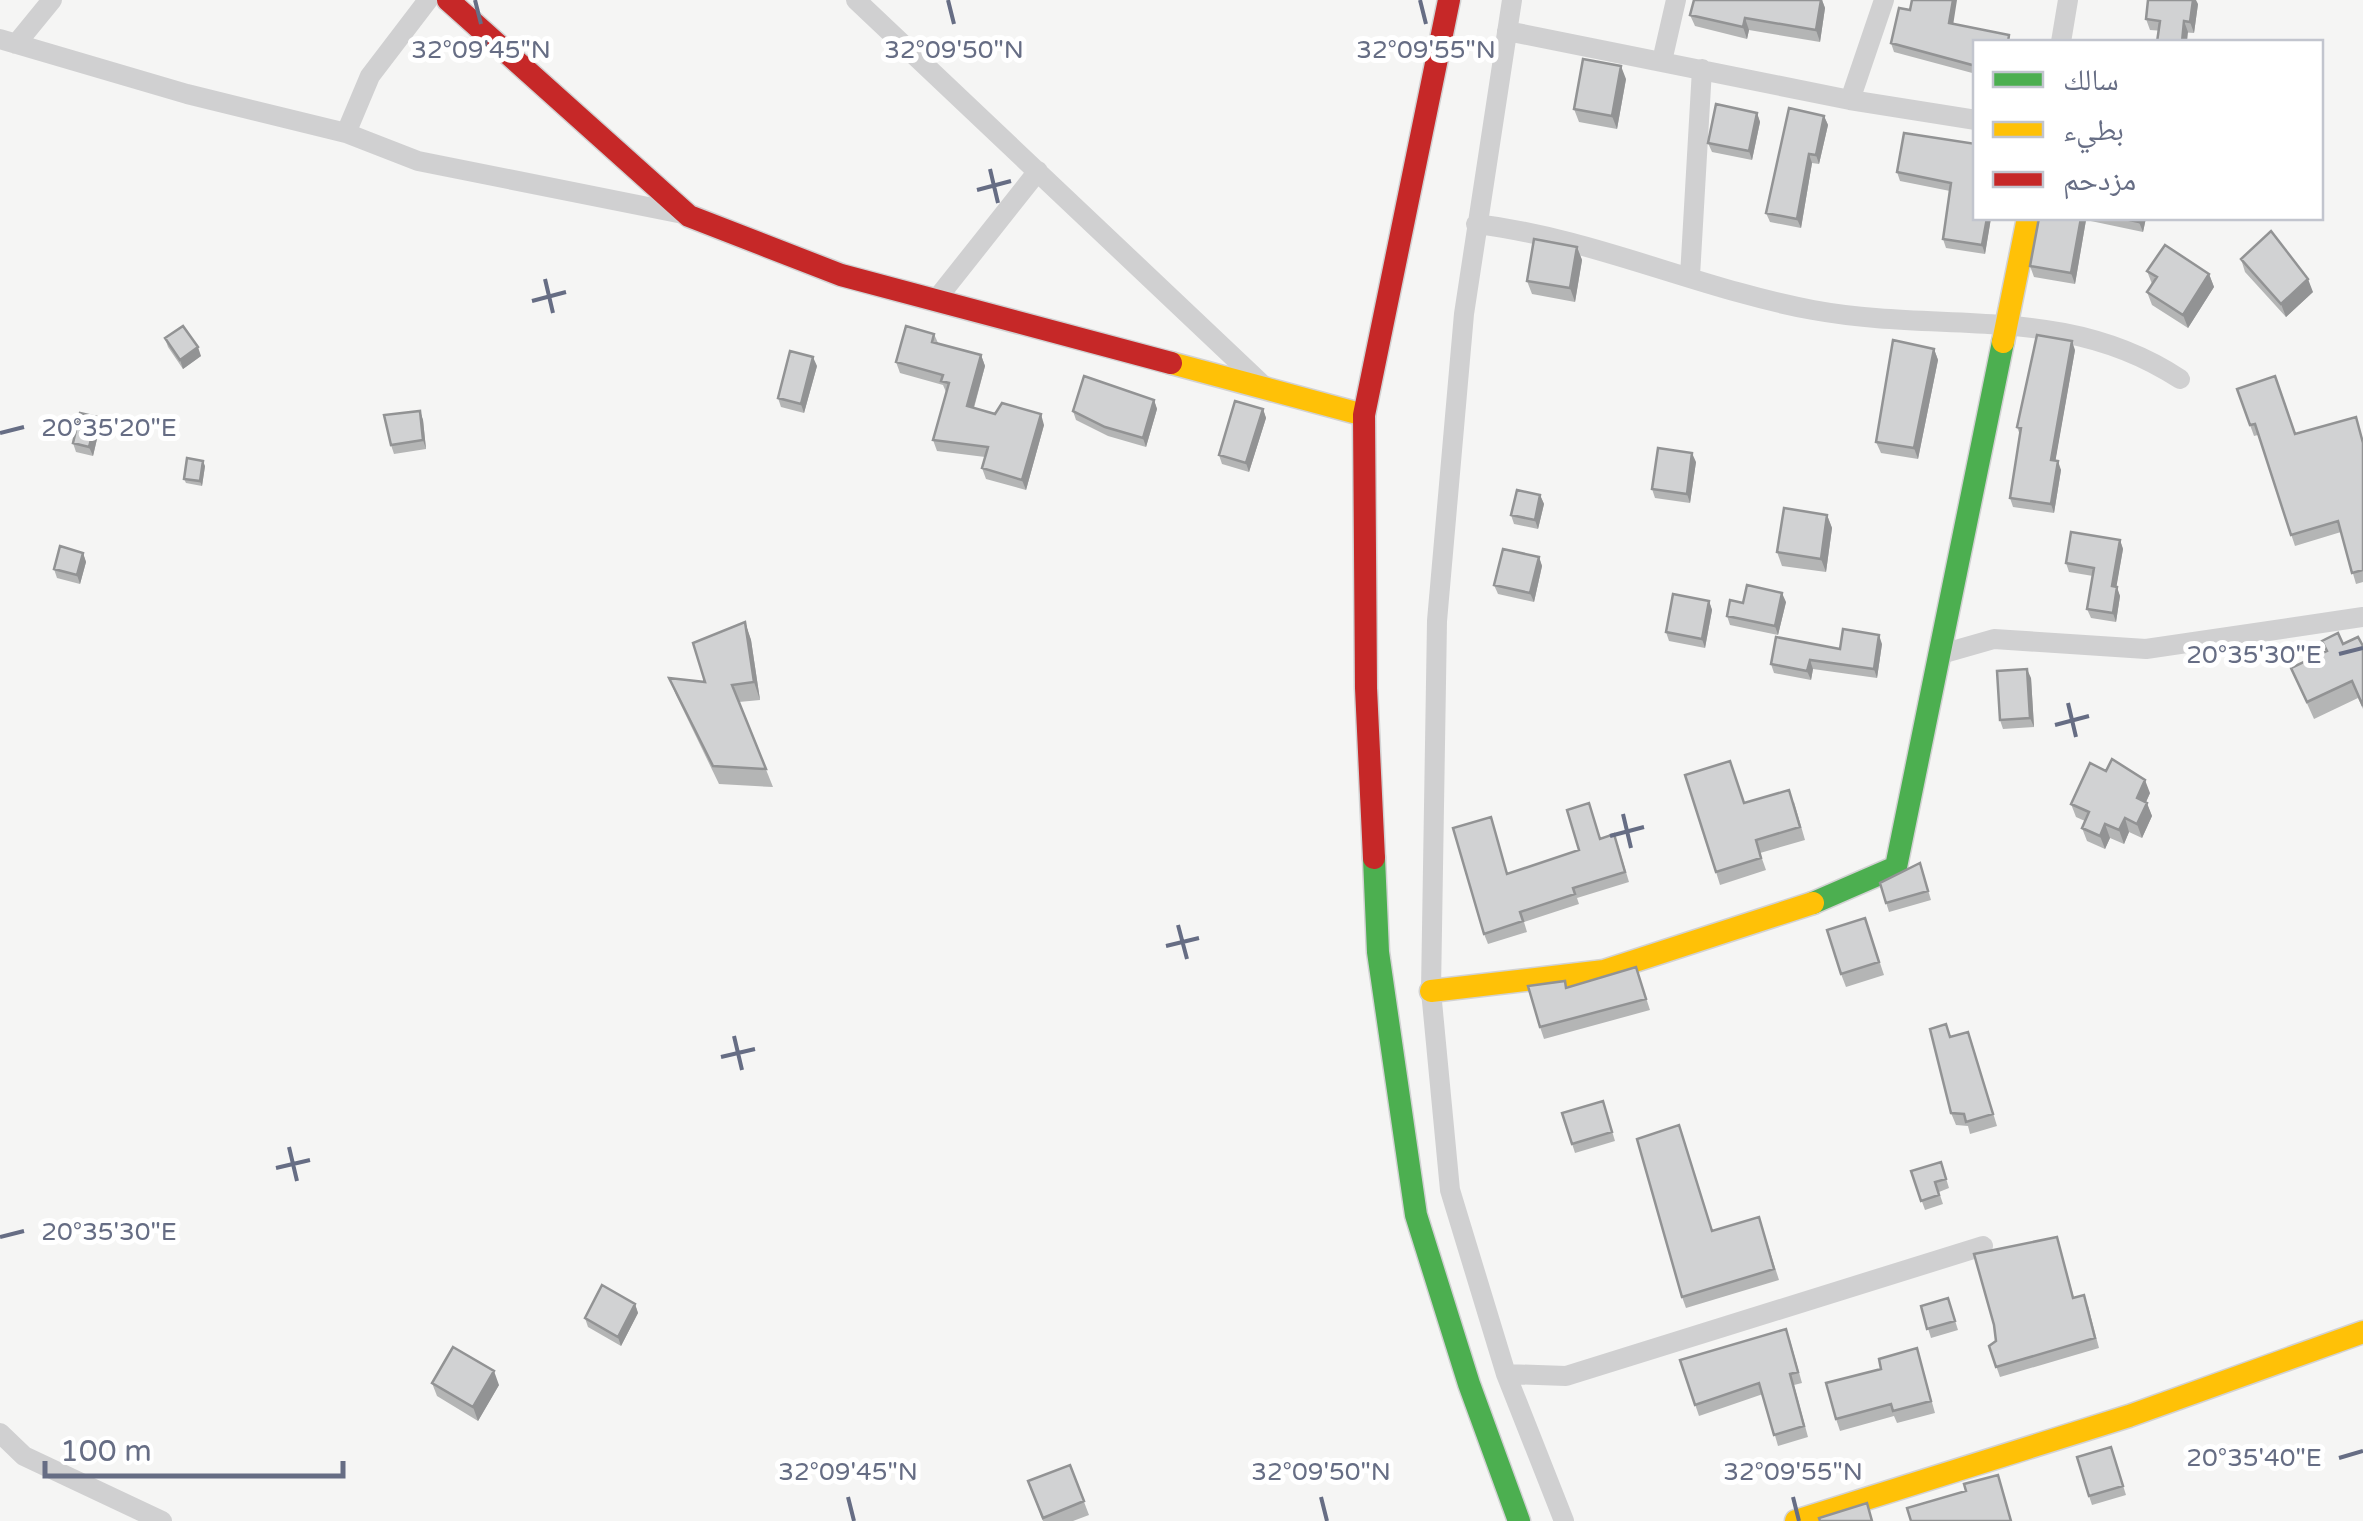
<svg xmlns="http://www.w3.org/2000/svg" width="2363" height="1521" font-family="'Varela Round','Noto Naskh Arabic',sans-serif">
<style>
.lines{fill:none;stroke-linecap:round;stroke-linejoin:round}
.fast-casing{stroke:#d2d2d3;stroke-width:25}
.slow-casing{stroke:#d2d2d3;stroke-width:25}
.jam-casing{stroke:#d2d2d3;stroke-width:25}
.street{stroke:#d0d0d1;stroke-width:20}
.fast{stroke:#4caf50;stroke-width:22}
.slow{stroke:#ffc107;stroke-width:22}
.jam{stroke:#c62828;stroke-width:22}
.wall{fill:#b4b5b5}
.shaded-wall{fill:#929394}
.building{fill:#d1d2d3;stroke:#929394;stroke-width:2.5}
.ticks{fill:none;stroke:#666d84;stroke-width:4}
.ticks-label{font-size:25px;text-anchor:middle;fill:#666d84;stroke:#fff;stroke-width:10;stroke-linejoin:round;paint-order:stroke}
</style>
<rect width="100%" height="100%" fill="#f5f5f4"/>
<g class="lines">
<g class="fast-casing">
<path id="fast" d="M1374,858L1378,952L1416,1215L1469,1384L1519,1521
M1813,903L1896,867L2003,342"/>
</g>
<g class="slow-casing">
<path id="slow" d="M2003,342L2028,218
M1171,363L1364,415
M1431,991L1604,971L1813,903
M1796,1521L2129,1416L2363,1332"/>
</g>
<g class="jam-casing">
<path id="jam" d="M448,0L689,216L841,275L1171,363
M1374,858L1366,688L1364,415L1449,0"/>
</g>
<path class="street" d="M856,0L1265,387
M1512,0L1464,314L1437,621L1431,991L1450,1190L1506,1374L1564,1521
M1507,31L1850,100L1976,120
M0,39L187,94L346,133L370,76L428,0
M2061,42L2068,0
M16,44L52,0
M1662,61L1676,0
M1850,100L1884,0
M346,133L418,161L688,215
M1476,224C1593,238 1699,289 1813,310C1943,334 2065,303 2180,379
M1690,276L1702,69
M935,301L1038,171
M1938,655L1994,639L2146,649L2363,617
M1506,1374L1566,1376L1983,1246
M0,1433L24,1456L162,1521"/>
<use href="#fast" class="fast"/>
<use href="#slow" class="slow"/>
<use href="#jam" class="jam"/>
</g>
<path class="wall" d="M1694,0H1822L1825,8L1820,42L1749,30L1747,39L1695,26L1690,15Z
M2198,4L2194,33L2150,30L2146,19Z
M1953,24L1976,42V74L1894,52L1891,43Z
M1626,79L1617,129L1579,122L1574,109Z
M1757,113L1760,122L1752,160L1712,152L1708,143Z
M1824,116L1828,125L1819,164L1812,163L1801,228L1770,222L1766,213Z
M1976,144V218H1991L1985,254L1946,248L1943,239L1950,191L1900,181L1897,172Z
M2039,218H2146L2143,232L2086,220L2075,284L2034,277L2030,266Z
M1577,247L1582,260L1575,302L1532,294L1527,281Z
M2241,259L2313,292L2286,317L2245,272Z
M2147,271L2209,274L2214,287L2188,328L2152,305L2147,292L2152,284Z
M934,334L938,343L981,355L985,366L974,408L1044,425L1026,490L986,479L982,468L985,457L937,451L933,440L946,392L943,385L900,373L896,362Z
M165,338L201,356L183,369L168,347Z
M1934,349L1938,360L1918,459L1881,453L1876,442Z
M2075,350L2055,461L2061,470L2054,513L2013,507L2010,498L2020,435L2017,427Z
M817,366L804,413L781,407L778,398Z
M2237,389L2295,434L2356,417L2363,440V582L2356,584L2341,532L2295,546L2258,435L2254,436Z
M1154,400L1157,409L1146,447L1108,436L1076,420L1073,411Z
M1263,409L1266,418L1249,472L1222,464L1219,455Z
M420,411L423,420L426,449L394,454L391,445Z
M100,426L93,456L76,452L73,443Z
M1696,462L1690,503L1655,498L1652,489Z
M205,466L202,486L186,483L184,479Z
M1540,495L1544,504L1538,529L1514,524L1511,515Z
M1827,515L1832,528L1826,572L1782,566L1777,552Z
M2120,540L2123,549L2116,587L2120,596L2116,622L2091,618L2087,609L2093,576L2069,572L2066,563Z
M83,553L86,562L80,584L57,578L54,569Z
M1539,557L1542,566L1534,602L1498,594L1494,585Z
M1709,601L1712,610L1705,648L1669,641L1666,632Z
M1786,602L1778,635L1730,625L1727,616L1743,603Z
M745,622L751,640L760,700L739,702L773,787L719,784L676,695L669,678L705,682Z
M2322,641L2363,646V709L2358,698L2314,719L2291,668L2326,652Z
M1882,644L1877,678L1813,669L1811,680L1774,673L1771,664L1840,649Z
M2031,678L2034,727L2003,729L2000,720Z
M2150,793L2146,802L2152,816L2142,838L2129,832L2124,844L2110,838L2105,849L2087,841L2082,828L2085,821L2076,817L2071,804Z
M1794,802L1805,840L1760,853L1766,870L1720,885L1716,872L1744,803Z
M1601,839L1618,845L1629,882L1577,898L1579,904L1524,922L1527,932L1488,944L1484,934L1508,873L1579,850Z
M1920,863L1931,900L1889,912L1880,883Z
M1865,918L1884,975L1846,987L1841,974Z
M1636,967L1650,1010L1544,1039L1540,1027L1566,988Z
M1951,1037L1972,1043L1997,1126L1970,1134L1968,1126L1956,1125L1951,1113Z
M1603,1101L1615,1141L1575,1153L1562,1113Z
M1941,1162L1949,1188L1939,1192L1943,1204L1925,1210L1911,1171Z
M1759,1217L1779,1280L1686,1308L1682,1297L1713,1231Z
M2057,1237L2074,1298L2088,1306L2099,1348L2000,1377L1989,1346L1996,1341Z
M1948,1298L1958,1330L1931,1338L1921,1306Z
M635,1304L638,1313L621,1346L588,1327L585,1318Z
M1790,1340L1802,1383L1794,1385L1808,1437L1778,1446L1763,1394L1699,1416L1680,1360Z
M1917,1348L1935,1413L1897,1423L1894,1416L1840,1431L1836,1419L1881,1369Z
M432,1383L499,1385L478,1421L437,1396Z
M2111,1447L2126,1495L2092,1505L2089,1496Z
M1070,1465L1089,1515L1073,1521H1043L1028,1481Z"/>
<path class="shaded-wall" d="M1821,0H1822L1825,8L1820,42L1816,30Z
M1953,0H1957L1952,32L1949,23Z
M2193,0H2196L2198,4L2194,33L2190,22Z
M1745,18L1749,30L1747,39L1743,27Z
M2184,21L2188,32L2187,42H2182Z
M1621,66L1626,79L1617,129L1612,116Z
M1757,113L1760,122L1752,160L1749,151Z
M1824,116L1828,125L1819,164L1816,155Z
M1809,154L1812,163L1801,228L1797,219Z
M1987,218H1991L1985,254L1982,245Z
M2081,218H2085L2086,220L2075,284L2071,273Z
M2140,218H2146L2143,232L2139,222Z
M1577,247L1582,260L1575,302L1570,288Z
M2209,274L2214,287L2188,328L2183,315Z
M2308,279L2313,292L2286,317L2281,304Z
M2072,341L2075,350L2054,469L2051,460Z
M198,347L201,356L183,369L180,360Z
M1934,349L1938,360L1918,459L1914,448Z
M981,355L985,366L971,417L967,406Z
M813,357L817,366L804,413L801,404Z
M1154,400L1157,409L1146,447L1143,438Z
M1263,409L1266,418L1249,472L1246,463Z
M420,411L423,420L426,449L423,440Z
M1041,414L1044,425L1026,490L1022,480Z
M97,417L100,426L93,456L89,447Z
M1692,453L1696,462L1690,503L1687,494Z
M203,461L205,466L202,486L200,481Z
M2058,461L2061,470L2054,513L2051,504Z
M1540,495L1544,504L1538,529L1535,520Z
M1827,515L1832,528L1826,572L1821,559Z
M2120,540L2123,549L2115,595L2112,586Z
M83,553L86,562L80,584L77,575Z
M1539,557L1542,566L1534,602L1530,593Z
M2117,587L2120,596L2116,622L2113,613Z
M1782,593L1786,602L1778,635L1775,626Z
M1709,601L1712,610L1705,648L1702,639Z
M745,622L751,640L760,700L754,682Z
M1879,635L1882,644L1877,678L1874,669Z
M1810,660L1813,669L1811,680L1807,671Z
M2027,669L2031,678L2034,727L2030,718Z
M2145,780L2150,793L2142,811L2137,798Z
M2147,803L2152,816L2142,838L2137,824Z
M2125,818L2129,832L2124,844L2119,830Z
M2105,824L2110,838L2105,849L2100,836Z
M635,1304L638,1313L621,1346L618,1337Z
M494,1371L499,1385L478,1421L473,1407Z"/>
<path class="building" d="M1694,0H1821L1816,30L1745,18L1743,27L1690,15Z
M1912,0H1953L1949,23L2009,35L2008,42H1976V66L1891,43L1899,8L1910,10Z
M2148,0H2193L2190,22L2184,21L2182,42H2157L2160,21L2146,19Z
M1583,59L1621,66L1612,116L1574,109Z
M1716,104L1757,113L1749,151L1708,143Z
M1789,108L1824,116L1816,155L1809,154L1797,219L1766,213Z
M1904,133L1976,144V218H1987L1982,245L1943,239L1951,183L1897,172Z
M2039,218H2081L2071,273L2030,266Z
M2120,218H2140L2139,222Z
M2271,231L2308,279L2281,304L2241,259Z
M1534,239L1577,247L1570,288L1527,281Z
M2165,245L2209,274L2183,315L2147,292L2157,277L2147,271Z
M183,326L198,347L180,360L165,338Z
M906,326L934,334L932,342L981,355L967,406L995,414L1002,403L1041,414L1022,480L982,468L988,447L933,440L949,383L941,381L943,375L896,362Z
M2037,335L2072,341L2051,460L2058,461L2051,504L2010,498L2021,428L2017,427Z
M1893,340L1934,349L1914,448L1876,442Z
M790,351L813,357L801,404L778,398Z
M1084,376L1154,400L1143,438L1105,427L1073,411Z
M2275,376L2295,434L2356,417L2363,443V570L2352,573L2338,521L2291,535L2255,424L2250,425L2237,389Z
M1235,401L1263,409L1246,463L1219,455Z
M420,411L423,440L391,445L384,415Z
M80,413L97,417L89,447L73,443Z
M1658,448L1692,453L1687,494L1652,489Z
M187,458L203,461L200,481L184,479Z
M1517,490L1540,495L1535,520L1511,515Z
M1784,508L1827,515L1821,559L1777,552Z
M2071,532L2120,540L2112,586L2117,587L2113,613L2087,609L2094,568L2066,563Z
M60,546L83,553L77,575L54,569Z
M1503,549L1539,557L1530,593L1494,585Z
M1747,585L1782,593L1775,626L1727,616L1730,600L1743,603Z
M1673,594L1709,601L1702,639L1666,632Z
M745,622L754,682L732,685L766,769L713,766L669,678L705,682L693,643Z
M1843,629L1879,635L1874,669L1810,660L1807,671L1771,664L1776,637L1840,649Z
M2338,633L2343,644L2358,637L2363,646V706L2352,681L2307,702L2291,668L2327,651L2322,641Z
M2027,669L2030,718L2000,720L1997,671Z
M2112,759L2145,780L2137,798L2147,803L2137,824L2125,818L2119,830L2105,824L2100,836L2082,828L2089,812L2071,804L2090,763L2106,771Z
M1730,761L1744,803L1789,790L1800,827L1756,840L1761,858L1716,872L1685,775Z
M1589,803L1600,839L1614,834L1625,872L1573,888L1575,894L1520,912L1523,921L1484,934L1453,828L1491,817L1507,874L1579,850L1567,810Z
M1920,863L1928,891L1886,903L1880,883Z
M1865,918L1879,962L1841,974L1827,930Z
M1636,967L1646,999L1540,1027L1528,986L1565,981L1566,988Z
M1946,1024L1950,1037L1968,1032L1993,1114L1966,1122L1964,1114L1951,1113L1930,1029Z
M1603,1101L1612,1132L1572,1144L1562,1113Z
M1679,1125L1712,1231L1759,1217L1774,1269L1682,1297L1637,1139Z
M1941,1162L1946,1179L1935,1182L1939,1195L1921,1201L1911,1171Z
M2057,1237L2073,1298L2084,1295L2095,1338L1996,1367L1989,1346L1996,1341L1994,1325L1974,1254Z
M602,1285L635,1304L618,1337L585,1318Z
M1948,1298L1955,1321L1927,1329L1921,1306Z
M1786,1329L1798,1372L1790,1374L1804,1426L1774,1435L1759,1383L1695,1405L1680,1360Z
M453,1347L494,1371L473,1407L432,1383Z
M1917,1348L1931,1401L1893,1411L1891,1404L1836,1419L1826,1383L1881,1369L1879,1359Z
M2111,1447L2123,1486L2089,1496L2077,1457Z
M1070,1465L1084,1501L1043,1518L1028,1481Z
M1998,1475L2011,1521H1911L1907,1508L1966,1491L1964,1484Z
M1867,1503L1872,1521H1820L1819,1518Z"/>
<path class="ticks" d="M475,0L481,24M948,0L954,24M1420,0L1426,24M990,169L998,203M977,190L1011,181M545,279L553,313M532,301L566,292M0,433L24,427M2339,654L2363,648M2068,703L2076,737M2055,725L2089,716M1623,814L1631,848M1610,836L1644,827M1178,925L1187,959M1166,946L1199,938M734,1036L742,1070M721,1057L755,1049M289,1147L297,1181M276,1168L310,1160M0,1237L24,1231M2339,1458L2363,1451M848,1497L854,1521M1321,1497L1327,1521M1793,1497L1799,1521"/>
<g class="ticks-label">
<text x="481" y="58">32°09'45"N</text>
<text x="954" y="58">32°09'50"N</text>
<text x="1426" y="58">32°09'55"N</text>
<text x="109" y="436">20°35'20"E</text>
<text x="2254" y="663">20°35'30"E</text>
<text x="109" y="1240">20°35'30"E</text>
<text x="2254" y="1466">20°35'40"E</text>
<text x="848" y="1480">32°09'45"N</text>
<text x="1321" y="1480">32°09'50"N</text>
<text x="1793" y="1480">32°09'55"N</text>
</g>
<rect x="1973" y="40" width="350" height="180" fill="#ffffff" stroke="#c2c5ce" stroke-width="2.5"/>
<rect x="1993" y="72" width="50" height="15" fill="#4caf50" stroke="#c2c5ce" stroke-width="2.5"/>
<text x="2063" y="90" font-size="30" fill="#666d84">سالك</text>
<rect x="1993" y="122" width="50" height="15" fill="#ffc107" stroke="#c2c5ce" stroke-width="2.5"/>
<text x="2063" y="140" font-size="30" fill="#666d84">بطيء</text>
<rect x="1993" y="172" width="50" height="15" fill="#c62828" stroke="#c2c5ce" stroke-width="2.5"/>
<text x="2063" y="190" font-size="30" fill="#666d84">مزدحم</text>
<path d="M45 1461v15h298v-15" fill="none" stroke="#666d84" stroke-width="5"/>
<text x="60" y="1461" font-size="30" fill="#666d84" stroke="#ffffff" stroke-width="8" paint-order="stroke">100 m</text>
</svg>
